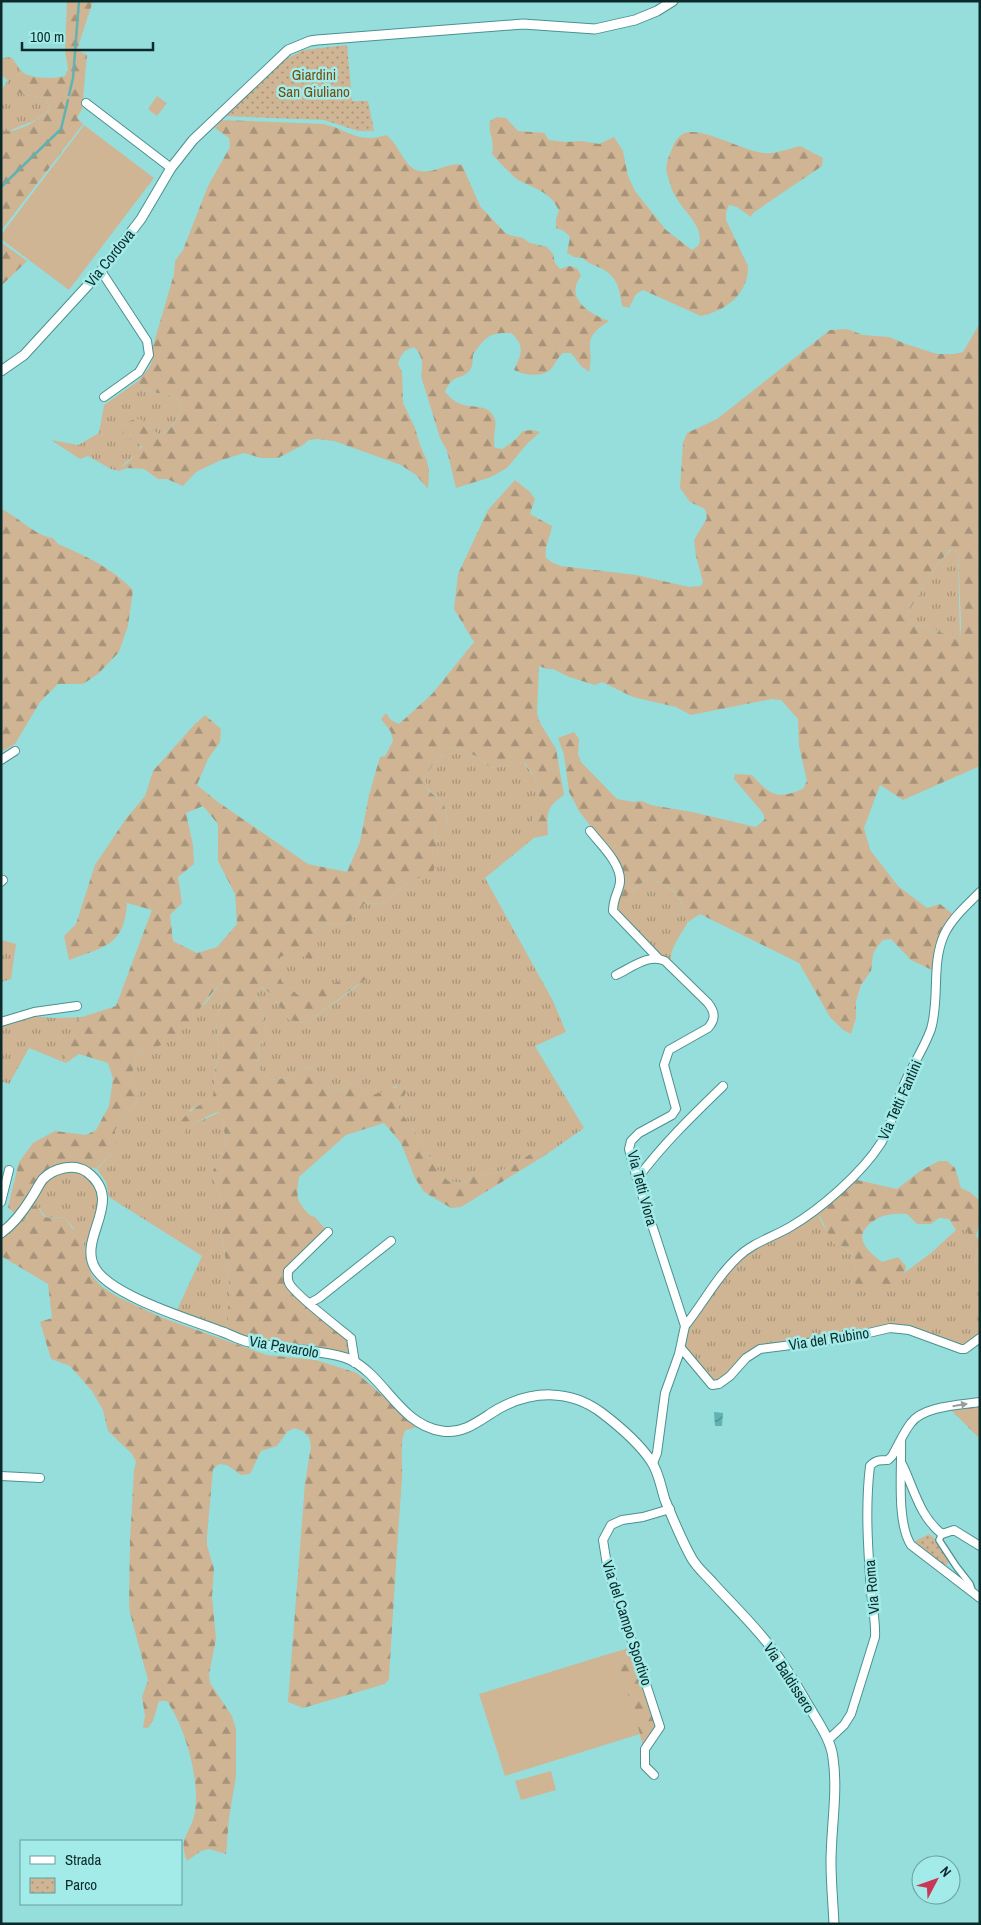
<svg xmlns="http://www.w3.org/2000/svg" width="981" height="1925" font-family="'Archivo Narrow',sans-serif">
<style>
.grass{fill:url(#grass-tufts)}
.forest{fill:url(#forest-firs);fill-rule:evenodd}
.park{fill:url(#park-dots)}
.garden{fill:#cfb594}
.water{fill:url(#water-waves)}
.lines{fill:none;stroke-linecap:round;stroke-linejoin:round}
.stream{stroke:#5fb3b1;stroke-width:2.5}
.pedestrian-casing{stroke:#4a918f;stroke-width:8}
.minor-casing{stroke:#4a918f;stroke-width:10}
.tertiary-casing{stroke:#4a918f;stroke-width:11}
.pedestrian{stroke:#fff;stroke-width:5.5}
.minor{stroke:#fff;stroke-width:8}
.tertiary{stroke:#fff;stroke-width:9}
.oneway{fill:#929f9f}
.labels{text-anchor:middle;stroke-width:5;stroke-linejoin:round;paint-order:stroke}
.park-label{font-size:15px;fill:#744e10;stroke:#a3ebe9}
.street-label{font-size:15px;fill:#0c2a2a;stroke:#a3ebe9}
</style>
<defs>
<pattern id="grass-tufts" width="24" height="20" patternUnits="userSpaceOnUse" patternTransform="scale(1.25)"><rect width="24" height="20" fill="#cfb594"/><path d="M3 7l-1-3M5 7V3M7 7l1-3M15 17l-1-3M17 17v-4M19 17l1-3" fill="none" stroke="#a69379"/></pattern>
<pattern id="forest-firs" width="22" height="20" patternUnits="userSpaceOnUse" patternTransform="scale(1.25)"><rect width="22" height="20" fill="#cfb594"/><path d="M5 1l3.5 6h-7zM16 11l3.5 6h-7z" fill="#a69379"/></pattern>
<pattern id="park-dots" width="8" height="8" patternUnits="userSpaceOnUse" patternTransform="scale(1.25)"><rect width="8" height="8" fill="#cfb594"/><path d="M2 2h.1M6 6h.1" fill="none" stroke="#a69379" stroke-width="1.8" stroke-linecap="round"/></pattern>
<pattern id="water-waves" width="16" height="10" patternUnits="userSpaceOnUse" patternTransform="scale(1.25)"><rect width="16" height="10" fill="#5fb3b1"/><path d="M0 5q4-4 8 0t8 0" fill="none" stroke="#4d9290"/></pattern>
</defs>
<rect width="100%" height="100%" fill="#96dedc"/>
<path class="grass" d="M8,57L12,58L22,72L15,77L24,95L47,98L49,110L36,120L6,132L1,131V91L8,80L1,75V59Z
M138,381C140,384 140,386 142,388C152,397 192,389 178,416C173,425 169,431 160,435L145,426L139,453L125,463L119,471L111,469L88,456L80,459L51,440L78,445L99,433L104,405Z
M951,550L958,552L960,641L927,626L914,625L906,616L935,567Z
M452,747L476,756L491,768L524,763L535,777L540,802C533,815 529,824 534,838L485,878L553,1001L566,1032L535,1046L584,1128L544,1156L534,1152L507,1168L495,1173L476,1175L462,1183L448,1181L435,1167L422,1142L398,1108L406,1092L396,1086L379,1095H368L356,1081L346,1087L331,1091L326,1079L313,1069L304,1068L287,1078L269,1080L257,1066L259,1047L268,1033L256,994L261,987L271,994L289,1020L306,1023L359,985L356,972L338,983L298,995L282,982L273,960C292,952 308,941 321,924C347,926 350,925 364,904L383,903L413,879L438,855L435,827L448,825L444,804L427,788L425,777L433,764Z
M648,878C678,891 678,891 688,922C682,933 669,949 671,961L660,956L617,910L618,896L633,891Z
M1,940L16,944L11,979L1,982Z
M221,982L227,986L216,1023L219,1049L215,1071L213,1098L190,1110L185,1128L220,1112L222,1117L226,1143L212,1173L222,1202V1235L231,1297L228,1307V1331L177,1310L202,1256L109,1197L106,1182L97,1169L115,1150V1130L135,1105L139,1094L131,1079L137,1052L159,1046L180,1030L196,1011L206,1003Z
M28,1016L56,1018L82,1017L71,1025V1045L63,1054L66,1063L29,1048L9,1084L1,1081V1024Z
M79,1170L96,1185L100,1197L89,1259L86,1260L83,1239L64,1217C51,1217 45,1221 40,1208L32,1207L27,1219H21L45,1181L57,1172Z
M815,1211C820,1216 821,1222 825,1228C832,1239 844,1248 854,1255L856,1270L867,1284L903,1279L904,1273L931,1253L956,1230H967L972,1246L978,1250C974,1259 975,1272 980,1281V1336L965,1348L909,1329L760,1348L730,1375L712,1384L682,1347L686,1326L738,1257Z"/>
<path class="forest" d="M67,1H93L77,50L87,55L82,109L77,118L83,124L1,231V131C19,133 37,121 49,110L47,98L24,95L17,92L15,77L22,72C32,79 53,79 65,76L68,69L65,51Z
M497,117L506,118L518,131L544,133L549,140L566,142L582,141L599,144L614,137L623,151L628,176L635,191L666,230L692,250L699,245C704,227 686,214 677,199C672,192 670,183 667,174C665,165 668,158 672,149C674,143 677,137 683,134C700,125 742,151 763,153C777,154 788,149 800,146L823,158L822,166L753,213L751,217L737,207L729,205L726,212V220L748,266C749,294 725,311 701,316L643,290L636,294L629,308L622,306C620,291 618,278 604,270C596,265 589,265 583,258L574,257L567,253L570,237L564,231L556,228V219L559,211C552,193 536,189 520,181C514,178 497,160 492,154C495,138 488,135 490,121Z
M221,120L324,124C349,130 358,144 386,135C399,143 404,169 420,171C434,174 447,162 462,165L480,206L498,225L505,233L513,236L523,238L530,243L547,247L553,254L555,263L560,269L569,266L577,268L581,276C564,298 589,314 609,321C579,340 595,345 589,372L581,366L571,353H563C557,358 556,363 551,369C542,378 524,375 514,370C521,355 526,346 511,333C496,333 490,333 480,345C478,348 474,352 473,355C472,360 474,364 470,370C462,381 453,372 445,392C450,397 454,402 461,404C474,409 490,403 495,420C497,426 492,438 495,448L503,449L516,439L523,431L533,430L540,432L526,445L507,468L491,477L456,488L447,451L440,438L421,376C423,365 423,356 414,347C404,350 401,354 398,364L402,372L403,403L415,428L420,445L427,461L429,471L428,489L416,475L401,465L334,441L317,439L309,440L303,445L278,458H261L244,453L219,461L196,472L183,486L167,479H158L144,469L127,468L119,471C126,462 137,457 142,446L127,438L122,431C126,421 131,419 141,419L145,426L160,435C170,431 173,425 178,416C192,389 152,397 142,388C140,386 140,384 138,381L149,368L152,361L153,346L174,274L175,261L183,250L208,186L230,147L229,138L215,128Z
M1,242L27,261L1,286Z
M980,323V766L903,800L880,785L864,828L870,850L898,886L927,908L940,904L954,915L940,934L932,970L911,960L891,939L883,940L877,947L873,954L871,971L861,985L856,1001V1018L851,1034L843,1030L830,1017L799,963L700,914L688,922C678,891 679,891 648,878L623,899L618,896L623,882L592,828L579,811L569,792L564,755L558,738L574,732L579,739L578,754L581,762L617,799L633,802L642,801L651,805L692,812L756,827L765,819L763,813L734,779L735,774L752,775C770,795 776,800 803,789L807,781L799,746L798,719L781,700L772,699L691,715L676,707L633,697L602,682L595,685L569,677L553,669H547L539,666L537,713L540,723L556,749L564,795C545,808 547,814 548,835L534,838C529,824 533,814 540,802L535,777L525,763L491,768L476,756L452,747L433,764L425,777L427,789L444,804L448,825L435,828L438,855L432,876L413,879L383,903L364,904C350,925 347,926 321,924L313,934L321,952L311,959L290,953L273,960L282,982L298,995C320,987 345,984 361,966H371L367,978L306,1023L289,1020L271,994L262,987L256,994L268,1033L259,1047L257,1066L269,1080L287,1078L304,1068L313,1069L326,1079L331,1091L346,1087L356,1081L368,1095C382,1095 390,1086 403,1087L406,1092L398,1108L422,1142L435,1167L448,1181L462,1183L476,1175L495,1173L507,1168L534,1152L544,1156L461,1207L451,1208L424,1192L415,1178L401,1143L384,1123L346,1135L299,1177C297,1191 295,1199 305,1210C309,1214 310,1216 315,1217L326,1230L285,1278L349,1339L351,1356L250,1339L228,1331V1307L231,1297L222,1235V1202L212,1173L226,1143L222,1117L220,1112L214,1113L186,1128L184,1140L175,1133C182,1114 196,1107 213,1097L215,1071L219,1049L216,1023L227,986L221,982C206,1000 180,1037 159,1046C153,1049 144,1050 137,1052L131,1079L139,1094L135,1105L115,1130V1150L96,1169L73,1162L55,1166L15,1214L8,1207L19,1162L33,1143L55,1131L86,1135L96,1130L109,1106L113,1079L108,1063L79,1054L66,1063L63,1054L71,1045V1025L82,1017L116,1006L152,910L127,903C125,945 104,947 69,960L64,936L76,924L95,865L125,820L145,796L153,771L193,726L205,715L221,729L220,742L208,759L197,785L218,802L308,864L347,872L360,842L369,795L380,757L385,756L393,741L391,732L381,719L386,713L391,720L399,724L432,694L474,642L454,609L458,574L488,510L515,480L530,492L535,499L530,514L552,526C550,538 544,547 546,558L553,563L561,566L636,575L689,587L701,586L703,582L696,556L694,540L707,518L705,509L690,502L680,488L683,443L687,433L717,419L830,330L847,329L863,335L889,337L906,344L937,354H954L963,352ZM950,550L958,552L961,623L960,641L927,626L914,625L906,616L935,567ZM203,806L218,824V861L235,894L237,924L217,947L197,953L173,941L170,915L182,903L178,877L194,864L193,845L186,813Z
M1,509C19,517 35,536 53,538L58,544C86,556 112,568 133,590L128,626L119,652L98,674L83,684H58L40,702L15,744L1,752Z
M939,1161H947L955,1168L961,1188L970,1192L978,1199L980,1221L976,1236L980,1240V1281C974,1271 974,1260 978,1250L972,1246L967,1230H956L949,1219L939,1218L931,1224H917L907,1214C894,1213 883,1214 872,1222C852,1237 867,1251 882,1262L898,1257L906,1266L903,1279L893,1289L867,1284L861,1287L853,1282L851,1275L856,1270L854,1255L842,1246L833,1244L821,1218L815,1211L853,1179L897,1189L920,1171Z
M36,1205C41,1208 39,1211 43,1215C47,1220 58,1217 64,1217L72,1228L82,1235L86,1260L92,1276L102,1287L118,1297L163,1318L267,1355L316,1360L357,1373L413,1423L415,1428L406,1430C399,1438 403,1467 402,1479C397,1546 393,1612 389,1679L385,1684L303,1708L288,1702L305,1483L311,1446L309,1437L303,1431L294,1428L287,1432L277,1446L261,1451L250,1474L241,1475L227,1465L219,1464L213,1469L207,1536V1545L214,1569L212,1596L216,1639L209,1674L210,1683L232,1716L236,1729V1777L229,1818L226,1854L209,1849L201,1851L187,1861C177,1837 192,1833 195,1811C200,1779 185,1727 167,1701H159L153,1721L148,1728L143,1727L145,1716L142,1697L148,1680L130,1613L129,1604L130,1540L134,1470L136,1462L132,1454L108,1431L103,1410L92,1391L70,1366L51,1359L40,1322L52,1318L48,1284L1,1256V1239L21,1219H27L32,1207Z
M980,1405V1439L951,1410Z
M632,1647L660,1727L644,1749L615,1652Z"/>
<path class="park" d="M347,45L352,101H368L374,131H358L324,120L225,116L284,60L304,50Z
M929,1534L936,1540L949,1562L944,1567L915,1541Z"/>
<path class="garden" d="M157,96L167,103L157,116L148,109Z
M84,125L154,178L69,290L1,239V235Z
M615,1652L640,1734L505,1776L479,1694Z
M551,1771L556,1790L521,1800L515,1781Z"/>
<path class="water" d="M714,1412L723,1413L722,1426H715Z"/>
<g class="lines">
<path class="stream" d="M69,95L73,78L79,1
M1,187L61,129L68,100"/>
<g class="pedestrian-casing">
<path id="pedestrian" d="M942,1534L939,1540L956,1566L970,1584L973,1593"/>
</g>
<g class="minor-casing">
<path id="minor" d="M86,103L171,168
M101,271L147,341L149,355L139,372L104,397
M1,760L15,751
M590,831C600,844 621,863 620,881C620,890 613,897 613,911L658,958
M1,882L3,880
M616,975C631,968 649,953 665,961L708,1003C715,1012 716,1019 708,1028L669,1050L664,1065L676,1109L672,1115L639,1133L631,1141L629,1149L637,1179L685,1326L679,1354L665,1393L657,1453L653,1463
M1,1022L34,1012L77,1006
M637,1179C662,1145 692,1116 723,1086
M1,1202L9,1170
M328,1232L288,1271C288,1275 287,1279 289,1283C294,1294 339,1328 351,1338L355,1363
M310,1303L319,1298L391,1241
M685,1326C703,1304 717,1276 738,1257C752,1243 773,1237 790,1227C821,1209 862,1173 881,1143C892,1126 895,1105 903,1087C911,1067 924,1049 931,1029C940,999 931,964 944,935C951,919 967,905 980,892
M681,1348L712,1385L719,1384L730,1376L746,1358L760,1349L847,1338L890,1328L909,1330L961,1349H965L980,1338
M901,1440C902,1468 896,1522 911,1545L980,1598
M902,1464C914,1488 919,1516 942,1534L954,1530L980,1546
M1,1476L40,1478
M828,1740L844,1725L851,1714L875,1637C876,1621 872,1606 871,1591C868,1549 865,1507 870,1466C875,1460 880,1460 888,1460L892,1456C898,1446 903,1433 911,1423C923,1406 960,1405 980,1402
M654,1775L645,1766V1749L660,1727L607,1565L603,1540L611,1525L622,1520L643,1517L670,1509"/>
</g>
<g class="tertiary-casing">
<path id="tertiary" d="M1,371L24,355L101,271L141,219L171,168L193,140L288,50L310,41L317,40L523,24L595,29L635,20L657,11L673,1
M1,1233C14,1224 24,1210 32,1197C36,1191 39,1184 43,1179C54,1168 74,1163 87,1172C126,1201 77,1237 95,1268C111,1296 192,1320 223,1332C231,1335 240,1340 249,1342C268,1347 290,1348 310,1351C323,1353 339,1354 351,1360C385,1377 400,1425 442,1431C464,1435 481,1419 498,1409C532,1390 570,1389 602,1413C619,1426 639,1443 651,1461C659,1472 661,1488 665,1500C673,1519 681,1539 691,1557C696,1567 706,1575 713,1583C733,1605 755,1626 773,1650C787,1668 798,1688 810,1708C819,1724 831,1740 833,1758C838,1792 831,1828 831,1862C831,1882 833,1903 834,1924"/>
</g>
<use href="#pedestrian" class="pedestrian"/>
<use href="#minor" class="minor"/>
<use href="#tertiary" class="tertiary"/>
</g>
<defs><path id="oneway-solid" d="M-6-.8H1V-3.2L6.5 0L1 3.2V.8H-6Z" transform="scale(1.25)"/></defs>
<use class="oneway" href="#oneway-solid" transform="translate(960 1405) rotate(-9)"/>
<g class="labels">
<g class="park-label">
<text x="314" y="80">Giardini<tspan x="314" dy="17">San Giuliano</tspan></text>
</g>
<g class="street-label">
<text transform="translate(110 258) rotate(-51)" y="5">Via Cordova</text>
<text transform="translate(900 1100) rotate(-66)" y="5">Via Tetti Fantini</text>
<text transform="translate(642 1188) rotate(75)" y="5">Via Tetti Viora</text>
<text transform="translate(829 1339) rotate(-9)" y="5">Via del Rubino</text>
<text transform="translate(284 1347) rotate(10)" y="5">Via Pavarolo</text>
<text transform="translate(872 1587) rotate(-95)" y="5">Via Roma</text>
<text transform="translate(627 1623) rotate(72)" y="5">Via del Campo Sportivo</text>
<text transform="translate(789 1678) rotate(57)" y="5">Via Baldissero</text>
</g>
</g>
<rect width="981" height="1925" fill="none" stroke="#0c2a2a" stroke-width="5"/>
<rect x="20" y="1840" width="162" height="65" fill="#a3ebe9" stroke="#679e9d"/>
<rect x="30" y="1856" width="25" height="8" fill="#ffffff" stroke="#679e9d"/>
<text x="65" y="1865" font-size="15" fill="#0c2a2a">Strada</text>
<rect x="30" y="1878" width="25" height="15" fill="url(#park-dots)" stroke="#679e9d"/>
<text x="65" y="1890" font-size="15" fill="#0c2a2a">Parco</text>
<g transform="translate(936 1880) rotate(49)"><circle r="24" fill="#a3ebe9" stroke="#679e9d"/>
<path d="M0-4L9 19L0 12L-9 19Z" fill="#c83856"/>
<text y="-8" font-size="14" font-weight="bold" text-anchor="middle" fill="#0c2a2a">N</text>
</g>
<path d="M22 42v8h131v-8" fill="none" stroke="#0c2a2a" stroke-width="2.5"/>
<text x="30" y="42" font-size="15" fill="#0c2a2a" stroke="#a3ebe9" stroke-width="4" paint-order="stroke">100 m</text>
</svg>
